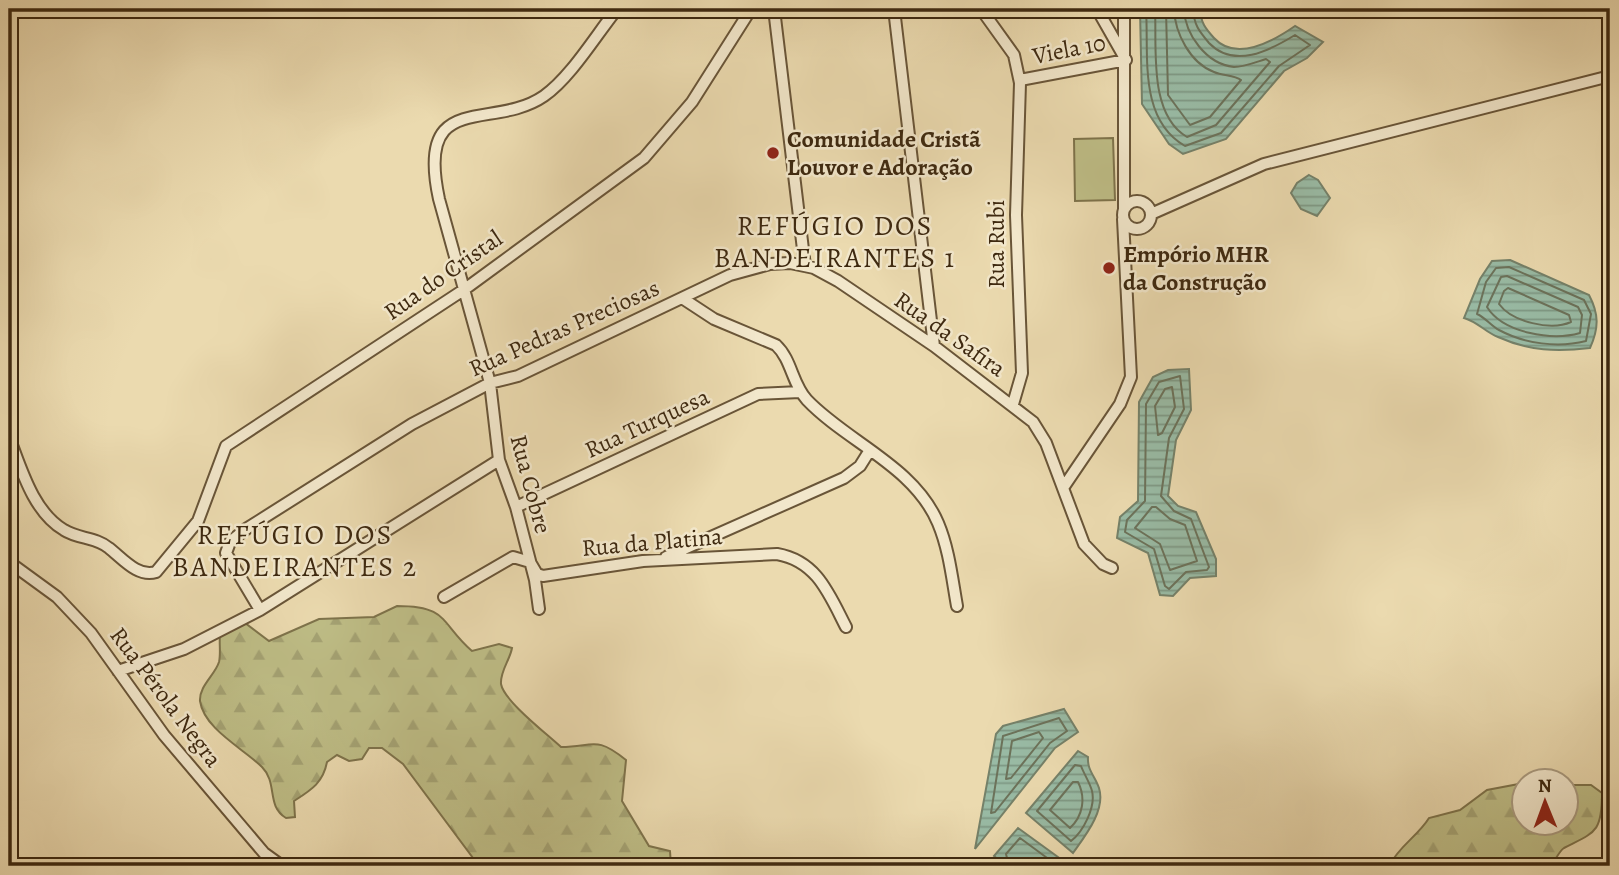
<svg xmlns="http://www.w3.org/2000/svg" width="1619" height="875" font-family="Alegreya,serif">
<style>
.forest{fill:url(#forest-firs);stroke:#7e734b;stroke-width:2}
.pitch{fill:#bebd86;stroke:#7e734b;stroke-width:2}
.water{fill:url(#water-rules);stroke:#758169;stroke-width:2}
.lines{fill:none;stroke-linecap:round;stroke-linejoin:round}
.shore{stroke:#6c725a;stroke-width:2}
.minor-casing{stroke:#695538;stroke-width:14}
.minor{stroke:#f2e7cb;stroke-width:10}
.poi-dot{fill:#8f2418;stroke:#f2e7cb;stroke-width:2.5}
.labels{text-anchor:middle;stroke-width:5;stroke-linejoin:round;paint-order:stroke}
.street-label{font-size:24px;fill:#3e2910;stroke:#f2e7cb}
.poi-label{font-size:24px;font-weight:bold;fill:#3e2910;stroke:#f2e7cb;text-anchor:start}
.quarter-label{font-size:28px;letter-spacing:2px;fill:#3e2910;stroke:#f2e7cb}
</style>
<defs>
<pattern id="forest-firs" width="22" height="20" patternUnits="userSpaceOnUse" patternTransform="scale(1.75)"><rect width="22" height="20" fill="#bebd86"/><path d="M5 1l3.5 6h-7zM16 11l3.5 6h-7z" fill="#a4a273"/></pattern>
<pattern id="water-rules" width="6" height="5" patternUnits="userSpaceOnUse" patternTransform="scale(1.75)"><rect width="6" height="5" fill="#99bba5"/><path d="M0 2.5h6" fill="none" stroke="#7e9885"/></pattern>
</defs>
<rect width="100%" height="100%" fill="#ebdaaf"/>
<filter id="stains"><feTurbulence type="fractalNoise" baseFrequency=".00286" numOctaves="4"/><feColorMatrix values="0 0 0 0 .2 0 0 0 0 .09 0 0 0 0 .02 0 0 0 .5 -.17"/></filter>
<radialGradient id="worn" r=".72"><stop offset=".6" stop-color="#630" stop-opacity="0"/><stop offset="1" stop-color="#630" stop-opacity=".3"/></radialGradient>
<path class="forest" d="M397,606C449,606 440,623 472,651L499,644L512,648C510,660 500,671 501,684C504,701 547,734 561,747C594,747 595,735 626,760L622,801L649,846L670,851L671,866H479L403,764L382,748H369L362,759L349,761L337,755L327,762C323,783 311,790 294,801L295,817L286,818C266,806 278,783 262,767C244,749 204,729 200,701C199,686 215,675 219,662C221,654 219,643 220,635L245,623L269,641L319,619L374,617Z
M1524,783V822H1566L1567,785H1591L1602,793C1602,833 1595,832 1564,848C1559,851 1555,861 1551,866H1389C1399,846 1418,836 1429,818L1460,810L1487,790Z"/>
<path class="pitch" d="M1113,138L1115,200L1075,201L1074,139Z"/>
<path class="water" d="M1140,9H1200C1201,23 1205,28 1214,38C1236,62 1272,42 1295,26L1323,42L1307,58L1284,71L1226,139L1183,154L1169,144L1142,104Z
M1309,175L1318,180L1330,198L1317,216L1301,209L1291,193L1297,183Z
M1510,260L1589,295C1599,314 1599,328 1590,348C1557,352 1529,351 1498,337C1485,332 1478,322 1464,318L1480,279L1492,261Z
M1189,369L1191,410L1176,440L1168,496L1178,506L1196,512L1216,559V576L1190,578L1173,596L1160,595L1148,553L1117,538L1120,517L1138,501L1139,402L1153,377L1168,370Z
M1064,709L1078,732L1055,748L975,849L996,734L1003,726Z
M1078,751L1088,757C1087,770 1095,776 1099,788C1106,810 1085,836 1073,853L1026,813Z
M1018,828L1062,860L1067,866H1005L994,856Z"/>
<g class="lines">
<path class="shore" d="M1146,9C1149,55 1138,119 1185,146L1221,133L1279,66L1310,45L1295,35C1269,51 1234,69 1209,43C1199,31 1194,25 1193,9
M1155,9C1157,47 1148,114 1187,137L1216,125L1270,62L1266,59C1256,62 1244,67 1234,67C1206,64 1185,34 1184,9
M1166,9L1168,95L1190,125L1210,117L1241,80C1234,75 1223,76 1214,72C1190,63 1175,33 1174,9
M1509,267L1584,300L1591,314L1586,341C1558,348 1525,344 1499,330C1491,326 1486,318 1477,314L1486,282L1496,268Z
M1507,276L1578,307L1582,315L1580,333C1552,341 1503,333 1487,307L1501,277Z
M1508,288L1569,315L1571,322C1551,331 1512,322 1499,304L1504,291Z
M1180,376L1184,409L1169,438L1161,496L1174,511L1191,519L1209,567L1207,570L1186,572L1169,589L1165,586L1154,549L1125,532L1127,520L1145,501L1146,404L1159,382Z
M1172,387L1175,407L1162,433L1158,435L1155,406L1165,389Z
M1152,507H1156L1170,519L1185,525L1197,561L1170,570L1160,544L1135,528Z
M1059,718L1067,731L1050,743L995,812L991,813L1003,736Z
M1039,732L1043,738L1011,778L1006,779L1012,741Z
M1075,765L1081,766C1084,774 1090,783 1092,791C1096,807 1083,832 1071,841L1037,811Z
M1073,782H1078C1086,798 1083,816 1070,828L1050,810Z
M1009,866L1006,854L1020,838L1058,866"/>
<g class="minor-casing">
<path id="minor" d="M774,9L805,266
M894,9L934,346
M981,9L1014,55L1020,83L1016,215L1022,373L1013,404
M1020,80L1126,60L1097,9
M1123 215a14 14 0 1 1 28 0a14 14 0 1 1-28 0Z
M1124,210V9
M1151,214L1264,164L1610,76
M682,298L714,319L776,345C792,360 792,384 807,400C847,442 914,466 938,523C949,549 952,578 957,606
M9,437C21,468 33,512 64,530C78,539 96,537 109,548C122,558 138,578 156,572L198,521L226,446L465,289L644,158L692,102L751,9
M1063,488L1120,404L1131,377L1123,219
M516,507L758,394L800,392
M666,557L844,478L860,466L870,450
M9,562L57,597L91,633L164,735L264,853L282,866
M444,597L513,557L530,562L537,574L543,576L643,561L777,554C817,561 829,594 846,627
M539,609L535,580L516,507L499,460L490,383L439,199C415,88 492,132 544,96C571,77 596,35 617,9
M260,610L226,553L230,542L246,529L412,424L490,383L518,376L730,275L770,264L790,263L814,268L838,281L934,346L1033,422L1046,443L1084,544L1103,564L1112,568
M118,671L184,649L260,610L499,460"/>
</g>
<use href="#minor" class="minor"/>
</g>
<g class="poi-dot">
<circle cx="773" cy="153" r="7"/>
<circle cx="1109" cy="268" r="7"/>
</g>
<g class="labels">
<g class="street-label">
<text transform="translate(1069 49) rotate(-11)" y="8">Viela 10</text>
<text transform="translate(996 244) rotate(-90)" y="8">Rua Rubi</text>
<text transform="translate(443 275) rotate(-35)" y="8">Rua do Cristal</text>
<text transform="translate(564 328) rotate(-24)" y="8">Rua Pedras Preciosas</text>
<text transform="translate(950 334) rotate(35)" y="8">Rua da Safira</text>
<text transform="translate(647 423) rotate(-25)" y="8">Rua Turquesa</text>
<text transform="translate(531 484) rotate(75)" y="8">Rua Cobre</text>
<text transform="translate(652 542) rotate(-5)" y="8">Rua da Platina</text>
<text transform="translate(166 697) rotate(53)" y="8">Rua Pérola Negra</text>
</g>
<g class="poi-label">
<text x="787" y="147">Comunidade Cristã<tspan x="787" dy="28">Louvor e Adoração</tspan></text>
<text x="1123" y="262">Empório MHR<tspan x="1123" dy="28">da Construção</tspan></text>
</g>
<g class="quarter-label">
<text x="835" y="235">REFÚGIO DOS<tspan x="835" dy="32">BANDEIRANTES 1</tspan></text>
<text x="295" y="544">REFÚGIO DOS<tspan x="295" dy="32">BANDEIRANTES 2</tspan></text>
</g>
</g>
<rect width="1619" height="875" fill="none" stroke="#ebdaaf" stroke-width="35"/>
<rect x="10" y="10" width="1598" height="854" fill="none" stroke="#3e2910" stroke-width="3.5"/>
<rect x="18" y="18" width="1584" height="840" fill="none" stroke="#3e2910" stroke-width="2"/>
<g transform="translate(1545 802) rotate(359)"><circle r="33" fill="#f2e7cb" stroke="#aa9b80" stroke-width="2"/>
<path d="M0-5L12 26L0 18L-12 26Z" fill="#8f2418"/>
<text y="-10" font-size="19" font-weight="bold" text-anchor="middle" fill="#3e2910">N</text>
</g>
<rect width="100%" height="100%" filter="url(#stains)"/>
<rect width="100%" height="100%" fill="url(#worn)"/>
</svg>
